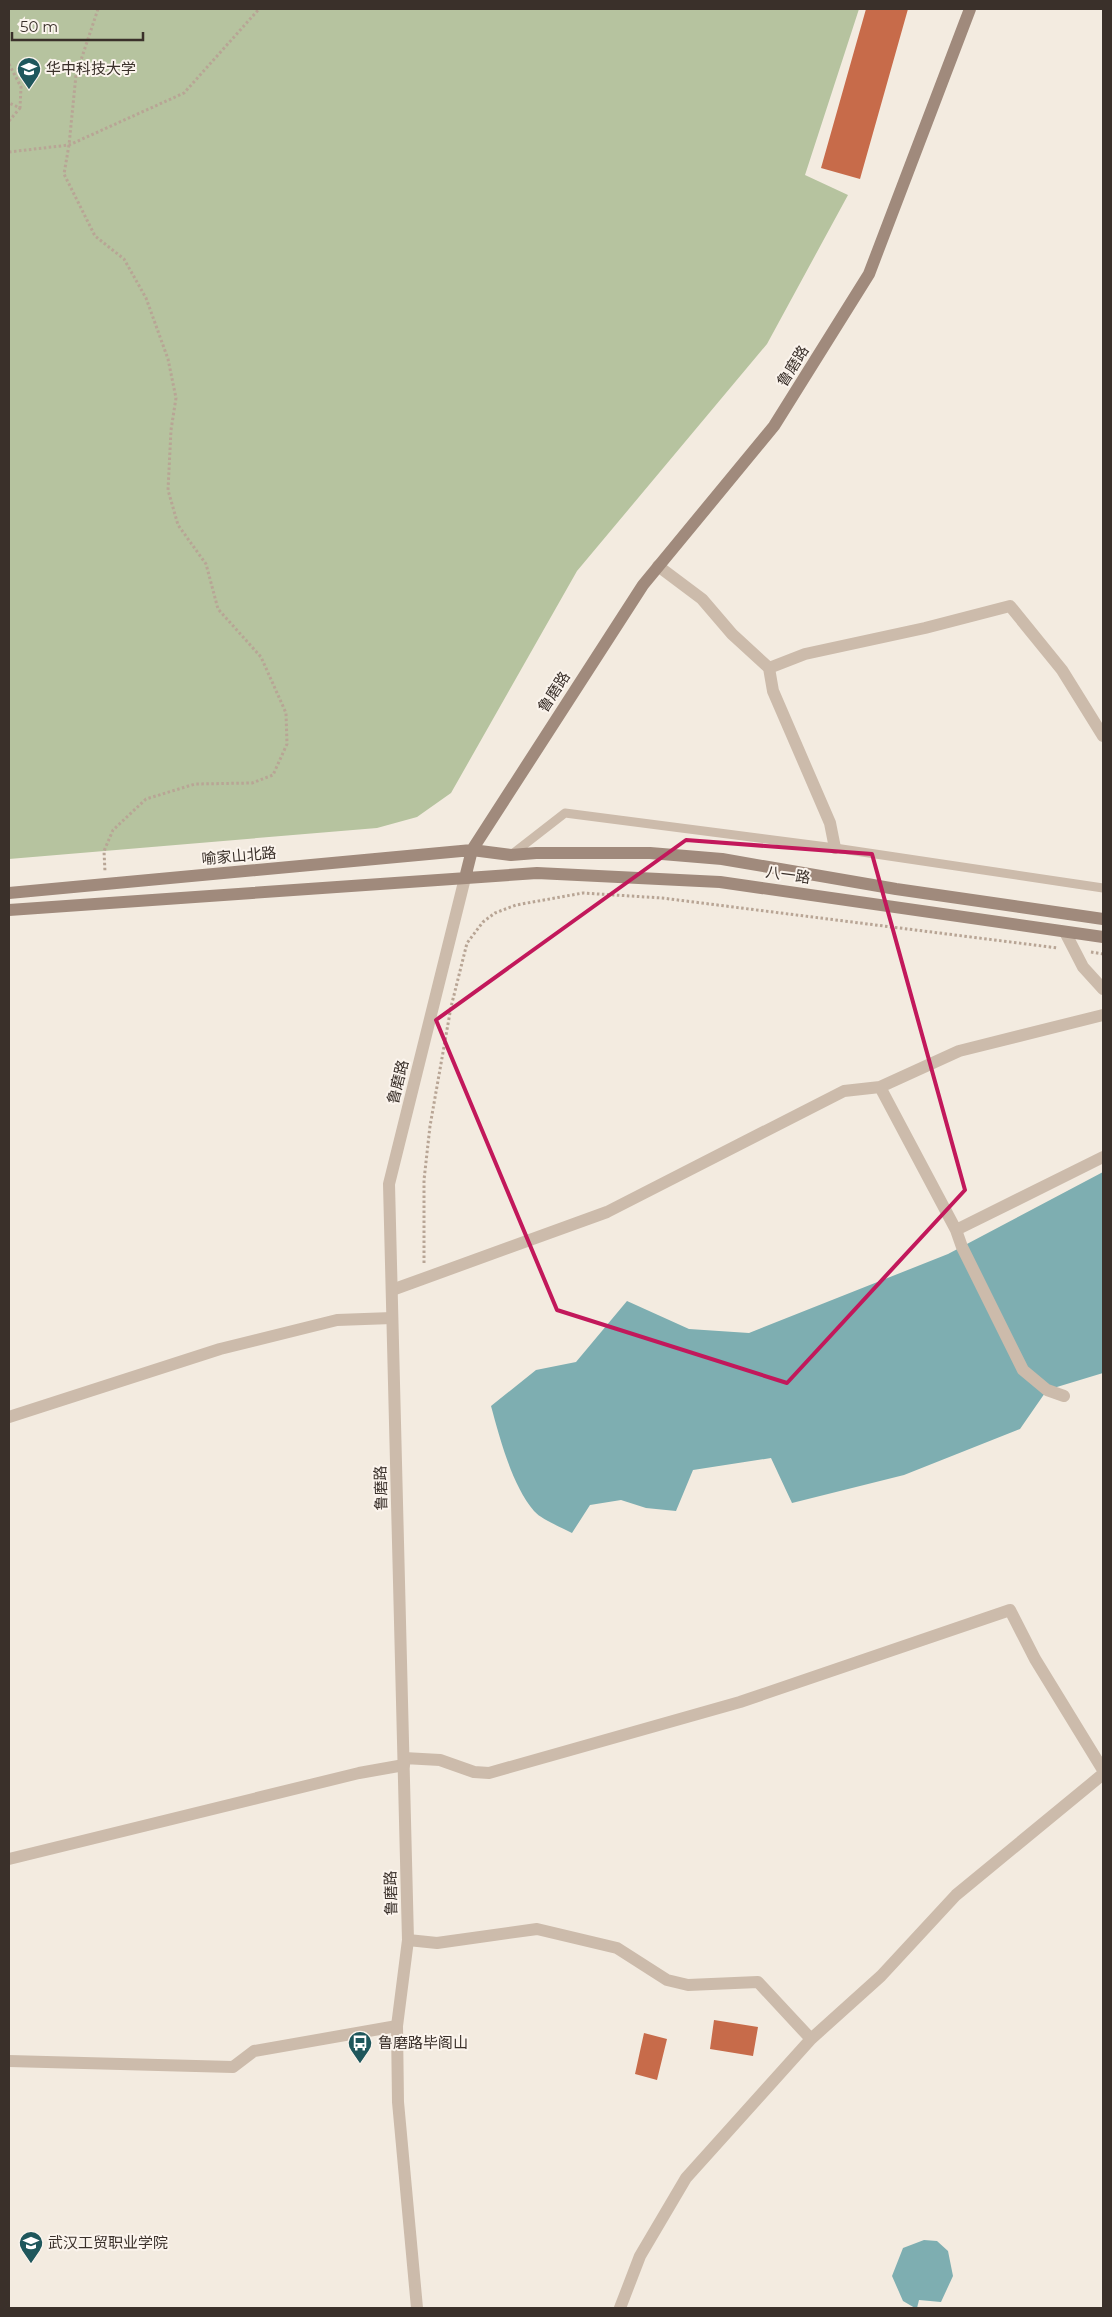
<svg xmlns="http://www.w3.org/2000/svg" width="1112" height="2317" font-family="Montserrat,'Noto Sans SC',sans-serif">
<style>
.green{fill:#b6c39f}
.water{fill:#7eaeb1}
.building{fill:#c76b4a}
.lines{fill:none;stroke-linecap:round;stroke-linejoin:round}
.path{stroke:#b8a595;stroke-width:3;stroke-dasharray:2.5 2.5;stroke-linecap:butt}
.service{stroke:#ccbbab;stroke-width:9}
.minor{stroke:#ccbbab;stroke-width:12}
.tertiary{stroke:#ccbbab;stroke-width:12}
.secondary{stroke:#a08a7c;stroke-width:12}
.marked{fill:none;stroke:#c2185b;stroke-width:4;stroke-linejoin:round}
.labels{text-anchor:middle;stroke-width:4;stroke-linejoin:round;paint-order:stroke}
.poi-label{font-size:15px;fill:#3a302a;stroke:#fbf4ed;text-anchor:start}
.street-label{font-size:15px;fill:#3a302a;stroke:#fbf4ed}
</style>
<rect width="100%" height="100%" fill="#f3ebe0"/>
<path class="green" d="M9,9H859L805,175L848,195L767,344L577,571L451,793L417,817L377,828L9,859Z"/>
<path class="water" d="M1103,1172V1373L1047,1390L1020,1429L904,1475L792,1503L771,1458L693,1470L676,1511L646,1508L621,1500L590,1505L572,1533C561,1527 542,1520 534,1511C512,1485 500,1439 491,1406L536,1370L576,1362L627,1301L689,1329L749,1333L948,1254Z
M924,2240L937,2241L948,2251L953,2276L941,2302L919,2300L917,2308H915L903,2301L892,2276L903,2248Z"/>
<path class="building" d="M866,9H908L860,179L821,168Z
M714,2020L758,2027L753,2056L710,2049Z
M644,2033L667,2039L657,2080L635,2074Z"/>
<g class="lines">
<path class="path" d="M98,9L76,75L69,145L64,174L95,236L124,259L146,298L168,359L176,398L171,430L168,490L178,525L206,564L218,609L261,657L286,713L287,744L273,775L252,783L195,784L146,799L113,830L104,851L105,872
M9,64L21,87L20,108L9,103
M9,121L20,108
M9,152L69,145L184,93L259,9
M1091,952L1103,954
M424,1263V1180L430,1126L451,1007L467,943L483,922L495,913L516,905L583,893L662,898L1058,948"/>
<path class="service" d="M511,855L565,813L835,848L1103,888"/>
<path class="minor" d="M658,566L702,599L732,634L769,668L805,654L925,628L1010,606L1062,670L1103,736
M769,668L773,691L830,823L835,848
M1065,932L1083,967L1103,989
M880,1087L956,1230L1103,1157
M956,1230L962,1247L1023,1370L1047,1390L1064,1396
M392,1290L607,1212L844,1091L880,1087L959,1051L1103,1015
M9,1417L220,1349L337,1320L392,1318
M404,1758L440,1760L474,1772L489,1773L740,1702L1010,1610L1035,1659L1103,1770
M9,1859L359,1773L404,1765
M408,1940L437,1943L537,1929L617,1948L667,1980L688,1985L758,1982L811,2039L881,1976L956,1895L1103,1774
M9,2061L233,2067L254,2051L397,2026
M620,2308L640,2256L686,2178L811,2039"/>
<path class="tertiary" d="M417,2308L398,2102L397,2026L408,1940L389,1184L465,878"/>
<path class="secondary" d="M465,878L472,850L643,585L774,426L869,274L970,9
M9,893L472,850L511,855L536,853H650L722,859L896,889L1103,919
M9,910L537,873L720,882L1103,937"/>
</g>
<path class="marked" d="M686,840L872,854L965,1190L787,1383L557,1310L436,1020Z"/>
<defs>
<g id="university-pin" transform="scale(1.25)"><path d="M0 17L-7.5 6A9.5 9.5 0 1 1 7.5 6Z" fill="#1f575c" stroke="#fbf4ed"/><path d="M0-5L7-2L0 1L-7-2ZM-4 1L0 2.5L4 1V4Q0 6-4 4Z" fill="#fff"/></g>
<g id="bus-pin" transform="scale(1.25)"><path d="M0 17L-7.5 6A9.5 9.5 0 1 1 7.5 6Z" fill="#1f575c" stroke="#fbf4ed"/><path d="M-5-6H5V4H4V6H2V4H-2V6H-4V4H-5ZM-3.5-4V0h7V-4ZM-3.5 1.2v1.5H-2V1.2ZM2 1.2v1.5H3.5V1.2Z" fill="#fff"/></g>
</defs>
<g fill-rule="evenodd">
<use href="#university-pin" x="29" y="69"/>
<use href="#bus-pin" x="360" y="2043"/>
<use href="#university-pin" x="31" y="2243"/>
</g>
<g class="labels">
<g class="poi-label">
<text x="46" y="74">华中科技大学</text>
<text x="378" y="2048">鲁磨路毕阁山</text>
<text x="48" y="2248">武汉工贸职业学院</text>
</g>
<g class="street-label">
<text transform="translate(793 366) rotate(-58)" y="5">鲁磨路</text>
<text transform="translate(554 692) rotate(-57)" y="5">鲁磨路</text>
<text transform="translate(239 856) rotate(-5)" y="5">喻家山北路</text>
<text transform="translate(788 875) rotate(8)" y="5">八一路</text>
<text transform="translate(398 1082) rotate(-76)" y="5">鲁磨路</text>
<text transform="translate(381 1488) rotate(-91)" y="5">鲁磨路</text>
<text transform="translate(391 1893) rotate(-91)" y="5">鲁磨路</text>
</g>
</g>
<rect width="1112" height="2317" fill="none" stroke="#3a302a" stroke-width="20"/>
<path d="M12 32v8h131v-8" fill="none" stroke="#3a302a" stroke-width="2.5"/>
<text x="20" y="32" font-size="15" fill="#3a302a" stroke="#fbf4ed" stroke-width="4" paint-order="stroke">50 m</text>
</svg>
